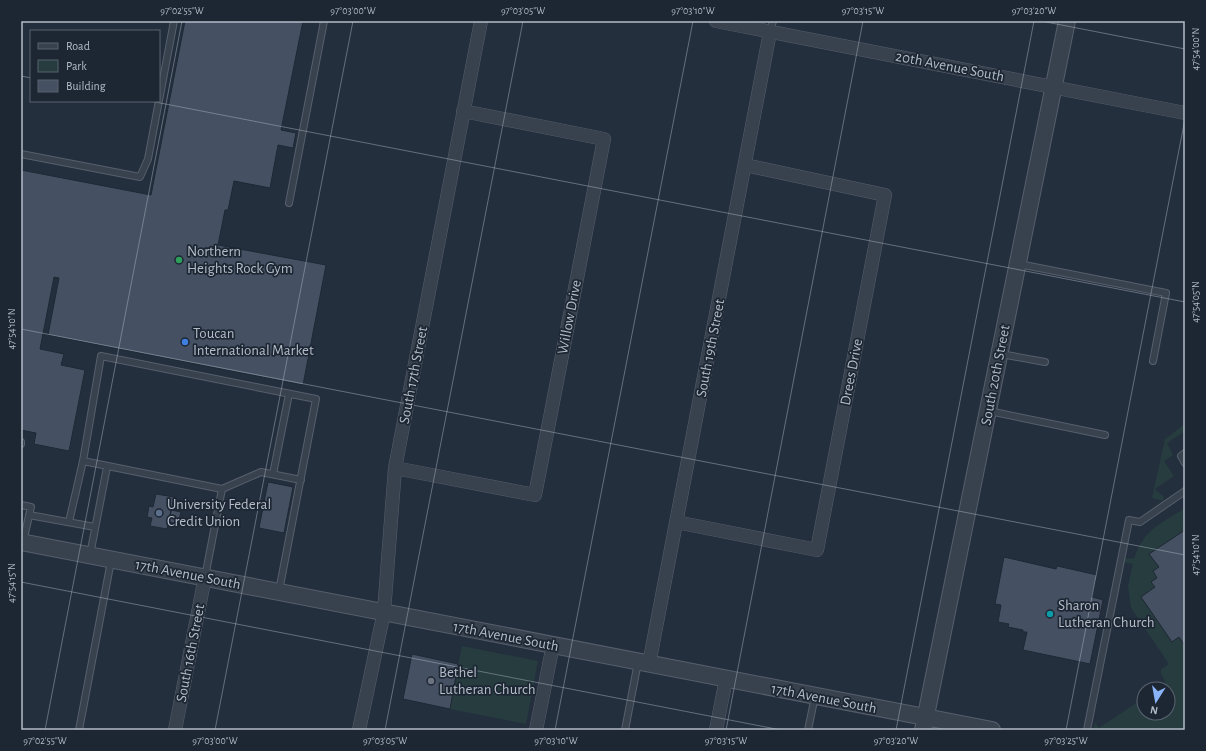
<svg xmlns="http://www.w3.org/2000/svg" width="1206" height="751" font-family="'Alegreya Sans',sans-serif">
<style>
.green{fill:#263c3f}
.building{fill:#455162;stroke:#1f2835}
.lines{fill:none;stroke-linecap:round;stroke-linejoin:round}
.service-casing{stroke:#565f6c;stroke-width:8}
.minor-casing{stroke:#565f6c;stroke-width:14}
.tertiary-casing{stroke:#565f6c;stroke-width:18}
.service{stroke:#38414e;stroke-width:6}
.minor{stroke:#38414e;stroke-width:13}
.tertiary{stroke:#38414e;stroke-width:16}
.ticks{fill:none;stroke:#b4bcc9;stroke-width:1;stroke-opacity:0.45}
.leisure-dot{fill:#2e9e5b;stroke:#1d2633;stroke-width:1.5}
.shop-dot{fill:#3f7fe0;stroke:#1d2633;stroke-width:1.5}
.service-dot{fill:#5c6f8a;stroke:#1d2633;stroke-width:1.5}
.culture-dot{fill:#0f9aa8;stroke:#1d2633;stroke-width:1.5}
.worship-dot{fill:#6b7280;stroke:#1d2633;stroke-width:1.5}
.labels{text-anchor:middle;stroke-width:3.5;stroke-linejoin:round;paint-order:stroke}
.street-label{font-size:15px;fill:#b4bcc9;stroke:#1d2633}
.poi-label{font-size:15px;fill:#b4bcc9;stroke:#1d2633;text-anchor:start}
.neatline{fill:none;stroke:#b4bcc9;stroke-width:1.5}
.ticks-label{font-size:10px;text-anchor:middle;fill:#b4bcc9}
</style>
<rect width="100%" height="100%" fill="#242f3e"/>
<path class="green" d="M1185,424V431L1167,443L1173,455L1164,461L1174,476L1155,489L1164,497L1163,501L1152,498L1165,439Z
M1185,508V530L1149,554L1159,567L1153,571L1157,578L1151,582L1155,587L1172,642L1179,637L1185,646V730H1093L1095,723L1099,728L1144,698V713H1168V689H1157L1166,683L1161,674V669L1169,664L1131,608L1128,586L1133,564L1125,562L1124,559L1126,558L1134,559C1144,529 1160,524 1185,508Z
M462,646L538,661L526,724L450,709Z"/>
<path class="building" d="M185,21H303L281,130L296,133L293,148L278,145L270,188L234,181L228,210H225L218,245L326,265L303,385L48,335L59,278L54,277L40,349L64,354L61,365L85,370L69,451L34,444L36,433L21,430V170L151,195Z
M268,482L293,487L284,533L259,528Z
M156,494L174,497L167,529L150,526L152,518L147,517L149,506L153,507Z
M171,510L181,512L178,524L169,522Z
M1185,530V646L1179,637L1172,642L1141,597L1155,587L1151,582L1157,578L1153,571L1159,567L1149,554Z
M1004,557L1056,569L1057,566L1097,575L1092,597L1103,600L1090,664L1023,650L1027,632H1023V630L1008,627L1009,624L998,622L1001,605L995,604Z
M412,654L458,664L450,709L403,699Z"/>
<g class="lines">
<g class="service-casing">
<path id="service" d="M770,32L773,21
M21,154L140,177L148,159L174,21
M289,203L324,21
M1019,264L1166,293L1153,361
M1001,354L1045,362
M989,411L1105,435
M21,444V442
M1185,453L1181,456L1185,463
M273,474L289,394
M21,505L31,507L23,542
M29,515L95,527
M69,522L83,461
M90,555L107,467
M205,577L222,489
M279,591L316,399L101,356L83,461L222,489L261,472L301,480
M79,730L111,561
M625,730L638,662
M808,730L815,696
M1087,730L1129,520L1140,522L1185,491"/>
</g>
<g class="minor-casing">
<path id="minor" d="M716,21L1185,113
M395,468L535,495L604,139L463,111
M676,522L817,550L885,195L745,165
M649,664L770,32
M175,730L205,577
M359,730L384,612L395,468L481,21
M536,730L553,645
M716,730L726,679"/>
</g>
<g class="tertiary-casing">
<path id="tertiary" d="M21,542L992,730
M923,730L1067,21"/>
</g>
<use href="#service" class="service"/>
<use href="#minor" class="minor"/>
<use href="#tertiary" class="tertiary"/>
</g>
<path class="ticks" d="M1041,21L1185,49M21,76L31,78M150,101L1185,302M21,329L1185,555M21,582L781,730M45,730L182,21M215,730L353,21M385,730L523,21M555,730L693,21M726,730L863,21M896,730L1034,21M1066,730L1185,119"/>
<circle class="leisure-dot" cx="179" cy="260" r="4"/>
<circle class="shop-dot" cx="185" cy="342" r="4"/>
<circle class="service-dot" cx="159" cy="513" r="4"/>
<circle class="culture-dot" cx="1050" cy="614" r="4"/>
<circle class="worship-dot" cx="431" cy="681" r="4"/>
<g class="labels">
<g class="street-label">
<text transform="translate(950 66) rotate(11)" y="5">20th Avenue South</text>
<text transform="translate(569 317) rotate(-79)" y="5">Willow Drive</text>
<text transform="translate(710 348) rotate(-79)" y="5">South 19th Street</text>
<text transform="translate(851 372) rotate(-79)" y="5">Drees Drive</text>
<text transform="translate(413 375) rotate(-79)" y="5">South 17th Street</text>
<text transform="translate(995 375) rotate(-79)" y="5">South 20th Street</text>
<text transform="translate(188 574) rotate(11)" y="5">17th Avenue South</text>
<text transform="translate(506 636) rotate(11)" y="5">17th Avenue South</text>
<text transform="translate(190 653) rotate(-79)" y="5">South 16th Street</text>
<text transform="translate(824 698) rotate(11)" y="5">17th Avenue South</text>
</g>
<g class="poi-label">
<text x="187" y="256">Northern<tspan x="187" dy="17">Heights Rock Gym</tspan></text>
<text x="193" y="338">Toucan<tspan x="193" dy="17">International Market</tspan></text>
<text x="167" y="509">University Federal<tspan x="167" dy="17">Credit Union</tspan></text>
<text x="1058" y="610">Sharon<tspan x="1058" dy="17">Lutheran Church</tspan></text>
<text x="439" y="677">Bethel<tspan x="439" dy="17">Lutheran Church</tspan></text>
</g>
</g>
<rect width="1206" height="751" fill="none" stroke="#1d2633" stroke-width="44"/>
<rect x="30" y="30" width="130" height="72" fill="#1d2633" stroke="#59626f"/>
<rect x="38" y="43" width="20" height="6" fill="#38414e" stroke="#59626f"/>
<text x="66" y="50" font-size="12" fill="#b4bcc9">Road</text>
<rect x="38" y="60" width="20" height="12" fill="#263c3f" stroke="#59626f"/>
<text x="66" y="70" font-size="12" fill="#b4bcc9">Park</text>
<rect x="38" y="80" width="20" height="12" fill="#455162" stroke="#59626f"/>
<text x="66" y="90" font-size="12" fill="#b4bcc9">Building</text>
<g transform="translate(1156 701) rotate(191)"><circle r="19" fill="#1d2633" stroke="#59626f"/>
<path d="M0-3L7 15L0 10L-7 15Z" fill="#8ab4f8"/>
<text y="-6" font-size="11" font-weight="bold" text-anchor="middle" fill="#b4bcc9">N</text>
</g>
<rect x="22" y="22" width="1162" height="707" class="neatline"/>
<g class="ticks-label">
<text x="182" y="14">97°02'55"W</text>
<text x="353" y="14">97°03'00"W</text>
<text x="523" y="14">97°03'05"W</text>
<text x="693" y="14">97°03'10"W</text>
<text x="863" y="14">97°03'15"W</text>
<text x="1034" y="14">97°03'20"W</text>
<text transform="translate(1195 49) rotate(-90)" y="4">47°54'00"N</text>
<text transform="translate(1195 302) rotate(-90)" y="4">47°54'05"N</text>
<text transform="translate(11 329) rotate(-90)" y="4">47°54'10"N</text>
<text transform="translate(1195 555) rotate(-90)" y="4">47°54'10"N</text>
<text transform="translate(11 583) rotate(-90)" y="4">47°54'15"N</text>
<text x="45" y="744">97°02'55"W</text>
<text x="215" y="744">97°03'00"W</text>
<text x="385" y="744">97°03'05"W</text>
<text x="556" y="744">97°03'10"W</text>
<text x="726" y="744">97°03'15"W</text>
<text x="896" y="744">97°03'20"W</text>
<text x="1066" y="744">97°03'25"W</text>
</g>
</svg>
